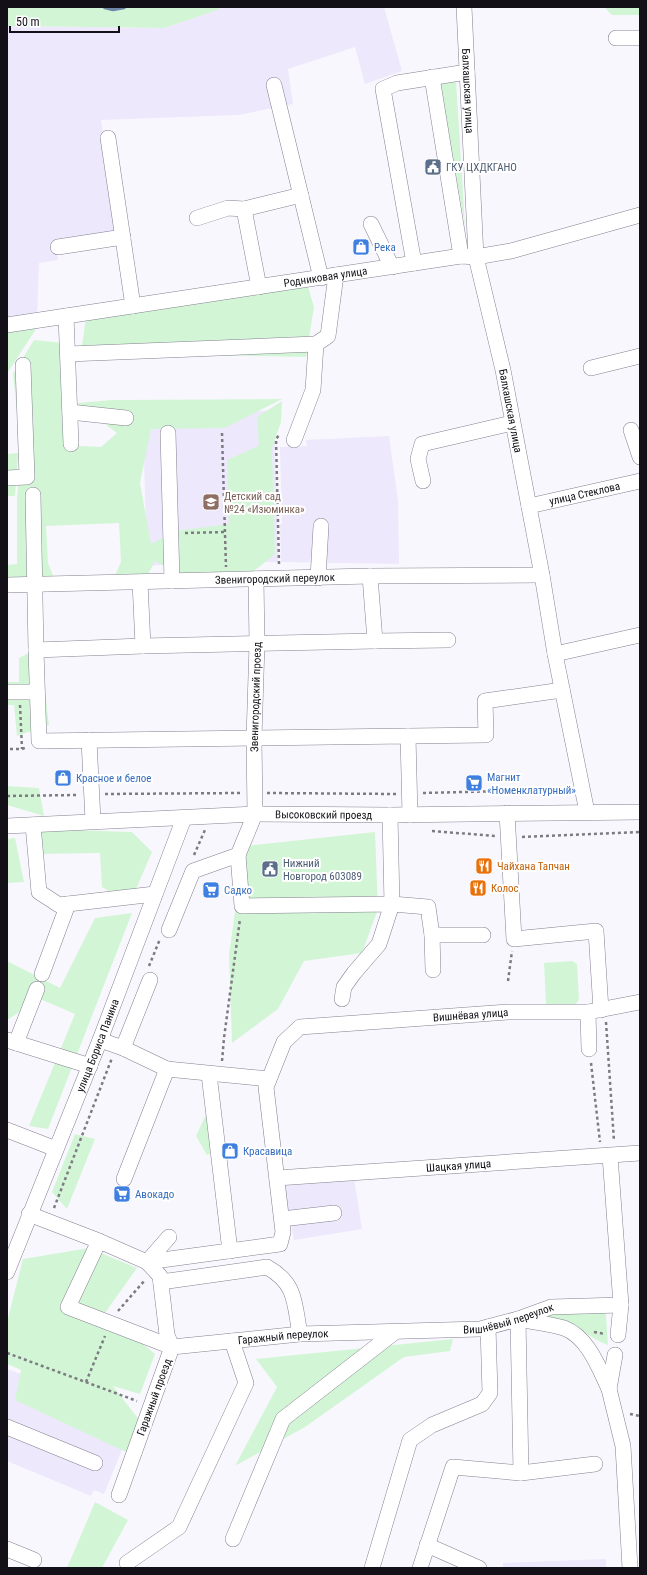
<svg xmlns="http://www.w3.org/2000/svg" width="647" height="1575" font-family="'Roboto Condensed',sans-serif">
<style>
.built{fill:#ede8fc}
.green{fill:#d2f6d5}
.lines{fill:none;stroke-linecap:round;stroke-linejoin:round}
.stream{stroke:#7086a6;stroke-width:4.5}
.minor-casing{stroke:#848090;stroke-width:16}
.path{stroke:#7d7b82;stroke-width:2.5;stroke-dasharray:3 3;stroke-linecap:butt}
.minor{stroke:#fff;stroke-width:15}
.labels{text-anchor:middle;stroke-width:4;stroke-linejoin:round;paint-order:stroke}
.street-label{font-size:11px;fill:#131117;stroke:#fff}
.service-label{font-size:11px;fill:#4e5e75;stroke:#fff;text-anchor:start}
.shop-label{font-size:11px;fill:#366cbe;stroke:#fff;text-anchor:start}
.education-label{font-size:11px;fill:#785e54;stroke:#fff;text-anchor:start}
.food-label{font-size:11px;fill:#c56008;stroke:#fff;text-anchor:start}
</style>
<rect width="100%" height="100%" fill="#f9f7fe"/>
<path class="built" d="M222,7H384L402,71L365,84L355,47L288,69L293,104L238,115L101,120L118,233L55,242L58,260L39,263L37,317L7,320V26L164,28L215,11Z
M274,410L278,562L171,564L147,566L143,420Z
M389,436L398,501L399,564L281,562L280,524H282L280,447L307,446L306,440Z
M354,1178L362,1229L294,1240L284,1186Z
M7,1369L18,1373L34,1376L136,1415L104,1494L94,1490L91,1496L7,1461Z
M606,1559V1568H503V1563Z"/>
<path class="green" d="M7,7H222L215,11L164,28L7,26Z
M604,7H640V15H612Z
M456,80L465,226L440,84Z
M307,283L314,307L306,357L206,355L80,360L86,317Z
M40,323L8,372H7V328Z
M34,340L64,343L79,446L101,447L117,433L77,403L112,400L282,399L225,428L151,429L140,483L151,544L175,531L229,524L227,460L259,446L257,417L282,401L281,422L272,448L275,554L254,571L222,576H183L155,561L148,574L114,577L121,562L119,523L46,526L48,563L54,578L7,579V565L17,564V500L21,449L13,374Z
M18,453L15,496H7V454Z
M29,653L42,667L49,725L17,736L14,705H7V682H19V658Z
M7,786L39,788L44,816L7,805Z
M39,829L132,832L152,852L130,903L102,887L100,853L40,854Z
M375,832L378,909L362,953L304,961L278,1009L232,1043L229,955L244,846Z
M15,838L24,882L7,883V839Z
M132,913L48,1129L29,1126L75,1014L40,999L7,1020V961L60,988L95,918Z
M572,961L577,964L579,1000L575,1005H546L544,963Z
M215,1095L222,1148L207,1155L196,1136Z
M75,1134L95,1139L67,1209L52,1192Z
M89,1248L137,1268L105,1313L155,1354L140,1394L113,1386L140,1421L128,1453L15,1400L21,1370L7,1364V1322L23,1259Z
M605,1302L608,1345C598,1342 592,1336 583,1332C568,1325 553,1324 537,1321L552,1306Z
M453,1339L450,1351L404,1357L305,1427L235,1466L277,1387L256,1359Z
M95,1502L128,1520L102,1568H67Z"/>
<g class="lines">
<path class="stream" d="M105,7L113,9L124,7"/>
<g class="minor-casing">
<g id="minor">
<path id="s1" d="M464,7L476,257L503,370L542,575L555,654L587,812"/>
<path d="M616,38H640"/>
<path d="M432,77L461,256"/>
<path d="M274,85L321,278"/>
<path d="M108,138L133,306"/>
<path d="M244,209L301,195"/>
<path d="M197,218L228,208L244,209L259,287"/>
<path d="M371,224L392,267"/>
<path d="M58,247L123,237"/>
<path d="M414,263L383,89L397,83L467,72"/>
<path d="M66,316L71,444"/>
<path id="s2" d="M7,325L461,256L476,257L511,251L640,215"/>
<path d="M68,354L316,344"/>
<path d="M591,368L640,356"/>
<path d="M70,412L126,418"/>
<path d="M631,430L640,457"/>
<path d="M168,433L172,581"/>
<path d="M294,440L313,390L316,344L328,336L336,275"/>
<path d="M7,478L27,477L23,365"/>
<path d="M423,481L418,459L422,444L512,423"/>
<path d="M33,495L36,650L143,646L375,641"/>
<path id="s3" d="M529,506L640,481"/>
<path d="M370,576L375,641L448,640"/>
<path d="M318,578L321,526"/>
<path d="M140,582L143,646"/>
<path id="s4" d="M7,585L370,576L542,575"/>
<path d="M36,650L39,741L408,736L410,815"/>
<path d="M555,654L640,635"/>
<path d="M7,692H37"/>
<path d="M408,736L486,735L485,701L562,690"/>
<path d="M89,740L93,821"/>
<path d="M507,813L514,939L596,931L601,1010"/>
<path d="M33,825L39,892L59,905L155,894"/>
<path id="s5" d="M7,826L255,814L390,815L640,812"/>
<path d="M238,855L242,906L392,904L428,907L432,935H483"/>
<path id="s6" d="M169,930L193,871L238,855L255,814L254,738L257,644L256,579"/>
<path d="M432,935L433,970"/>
<path d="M42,974L68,904"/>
<path d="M342,999L344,987L354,973L379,944L392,904L390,815"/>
<path d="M588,1012L589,1049"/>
<path d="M7,1040L90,1066"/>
<path d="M100,1040L123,1048L167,1069L124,1179"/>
<path d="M16,1043L37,989"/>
<path d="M123,1048L150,980"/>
<path d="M167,1069L269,1079"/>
<path d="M209,1074L230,1251"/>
<path d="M7,1130L56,1149"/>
<path d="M610,1156L621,1305L618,1335"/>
<path id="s7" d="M277,1178L640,1153"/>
<path d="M29,1214L99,1241L147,1262L160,1276L167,1335L172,1347L119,1495"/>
<path d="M282,1219L334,1213"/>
<path id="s8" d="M99,1241L68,1307L172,1347L300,1334L480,1329L518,1319L551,1307L621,1305"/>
<path id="s9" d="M147,1262L280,1244L283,1232L266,1087L284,1042L300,1027L508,1012H588L640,1002"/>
<path d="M147,1262L169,1237"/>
<path id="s10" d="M7,1272L100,1040L184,818"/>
<path d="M161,1282L267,1267C297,1284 294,1303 300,1334"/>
<path d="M615,1355L609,1389L623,1446L630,1568"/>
<path d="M7,1427L95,1463"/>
<path d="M595,1464L521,1473L518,1319C532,1322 550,1324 564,1328C588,1337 599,1368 609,1389"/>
<path d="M233,1539L283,1419L395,1332"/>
<path d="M427,1545L479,1568"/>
<path d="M7,1549L34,1560"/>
<path d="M127,1563L179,1527L246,1383L232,1341"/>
<path d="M372,1568L410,1440L432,1425L482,1404L490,1393L488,1327"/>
<path d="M420,1568L453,1467L521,1473"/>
</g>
</g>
<path class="path" d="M222,433L226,567
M185,533L225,532
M279,564L276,439L280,434
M20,705L22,749
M10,749H22L27,747
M267,793L396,794
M423,793L543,790
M105,794L240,793
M7,796L78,795
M432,831L495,836
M522,837L640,832
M194,855L205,830
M149,966L160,939
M508,981L512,951
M606,1022L614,1141
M222,1061L224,1038L240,919
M591,1063L600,1142
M54,1208L112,1058
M118,1311L145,1280
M594,1332L605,1334
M7,1353L137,1401
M86,1382L105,1336
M630,1414L640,1416"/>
<use href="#minor" class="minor"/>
</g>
<defs>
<g id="civic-square" transform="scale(0.9)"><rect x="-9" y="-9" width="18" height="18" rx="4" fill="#5c6f8a" stroke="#fff"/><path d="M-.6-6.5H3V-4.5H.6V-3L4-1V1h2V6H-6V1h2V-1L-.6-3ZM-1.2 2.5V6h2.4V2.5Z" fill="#fff"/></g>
<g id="shop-square" transform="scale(0.9)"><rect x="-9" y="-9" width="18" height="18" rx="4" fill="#3f7fe0" stroke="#fff"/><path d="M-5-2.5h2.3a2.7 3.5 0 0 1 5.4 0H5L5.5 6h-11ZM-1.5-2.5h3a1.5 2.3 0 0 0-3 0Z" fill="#fff"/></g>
<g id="school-square" transform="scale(0.9)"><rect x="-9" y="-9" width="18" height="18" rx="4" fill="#8d6e63" stroke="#fff"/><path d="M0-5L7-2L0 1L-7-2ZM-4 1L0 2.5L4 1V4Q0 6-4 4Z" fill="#fff"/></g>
<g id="supermarket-square" transform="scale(0.9)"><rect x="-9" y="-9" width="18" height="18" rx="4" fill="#3f7fe0" stroke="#fff"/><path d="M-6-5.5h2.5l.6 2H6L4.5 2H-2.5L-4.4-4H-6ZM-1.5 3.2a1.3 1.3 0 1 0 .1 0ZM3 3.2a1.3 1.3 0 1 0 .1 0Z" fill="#fff"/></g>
<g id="restaurant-square" transform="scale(0.9)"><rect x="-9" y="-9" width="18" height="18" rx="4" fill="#e8710a" stroke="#fff"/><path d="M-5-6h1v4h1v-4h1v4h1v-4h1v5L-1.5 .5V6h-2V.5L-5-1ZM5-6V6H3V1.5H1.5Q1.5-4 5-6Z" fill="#fff"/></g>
</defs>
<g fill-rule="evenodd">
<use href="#civic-square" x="433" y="167"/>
<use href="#shop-square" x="361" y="247"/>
<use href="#school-square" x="211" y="502"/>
<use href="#shop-square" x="63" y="778"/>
<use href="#supermarket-square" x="474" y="783"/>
<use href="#restaurant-square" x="484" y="866"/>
<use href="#civic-square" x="270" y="869"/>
<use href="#restaurant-square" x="478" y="888"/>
<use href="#supermarket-square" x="211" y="890"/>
<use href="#shop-square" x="230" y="1151"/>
<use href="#supermarket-square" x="122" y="1194"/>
</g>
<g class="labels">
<g class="street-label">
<text dy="4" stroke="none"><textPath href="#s1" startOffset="84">Балхашская улица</textPath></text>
<text dy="4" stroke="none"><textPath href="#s2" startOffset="322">Родниковая улица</textPath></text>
<text dy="4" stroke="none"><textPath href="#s1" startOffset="408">Балхашская улица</textPath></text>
<text dy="4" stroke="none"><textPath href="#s3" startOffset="57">улица Стеклова</textPath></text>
<text dy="4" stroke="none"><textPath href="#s4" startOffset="268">Звенигородский переулок</textPath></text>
<text dy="4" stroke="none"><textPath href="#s6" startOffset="273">Звенигородский проезд</textPath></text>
<text dy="4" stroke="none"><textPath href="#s5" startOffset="317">Высоковский проезд</textPath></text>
<text dy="4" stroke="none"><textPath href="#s9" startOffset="534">Вишнёвая улица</textPath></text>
<text dy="4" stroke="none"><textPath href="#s10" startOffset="244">улица Бориса Панина</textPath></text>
<text dy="4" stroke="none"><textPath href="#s7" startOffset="182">Шацкая улица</textPath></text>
<text dy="4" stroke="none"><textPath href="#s8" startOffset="523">Вишнёвый переулок</textPath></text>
<text dy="4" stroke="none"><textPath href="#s8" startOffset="296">Гаражный переулок</textPath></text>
<text transform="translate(154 1397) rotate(-70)" y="4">Гаражный проезд</text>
</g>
<g class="service-label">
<text x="446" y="171">ГКУ ЦХДКГАНО</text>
<text x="283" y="867">Нижний<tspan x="283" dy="13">Новгород 603089</tspan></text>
</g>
<g class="shop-label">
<text x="374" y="251">Река</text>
<text x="487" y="781">Магнит<tspan x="487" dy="13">«Номенклатурный»</tspan></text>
<text x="76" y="782">Красное и белое</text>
<text x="224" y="894">Садко</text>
<text x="243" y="1155">Красавица</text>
<text x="135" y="1198">Авокадо</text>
</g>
<g class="education-label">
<text x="224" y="500">Детский сад<tspan x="224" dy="13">№24 «Изюминка»</tspan></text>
</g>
<g class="food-label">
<text x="497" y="870">Чайхана Тапчан</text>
<text x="491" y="892">Колос</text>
</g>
</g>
<rect width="647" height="1575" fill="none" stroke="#131117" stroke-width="16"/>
<path d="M10 26v6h109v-6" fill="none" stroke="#131117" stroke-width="2"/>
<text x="16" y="26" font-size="12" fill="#131117" stroke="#ffffff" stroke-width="3" paint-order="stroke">50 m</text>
</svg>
